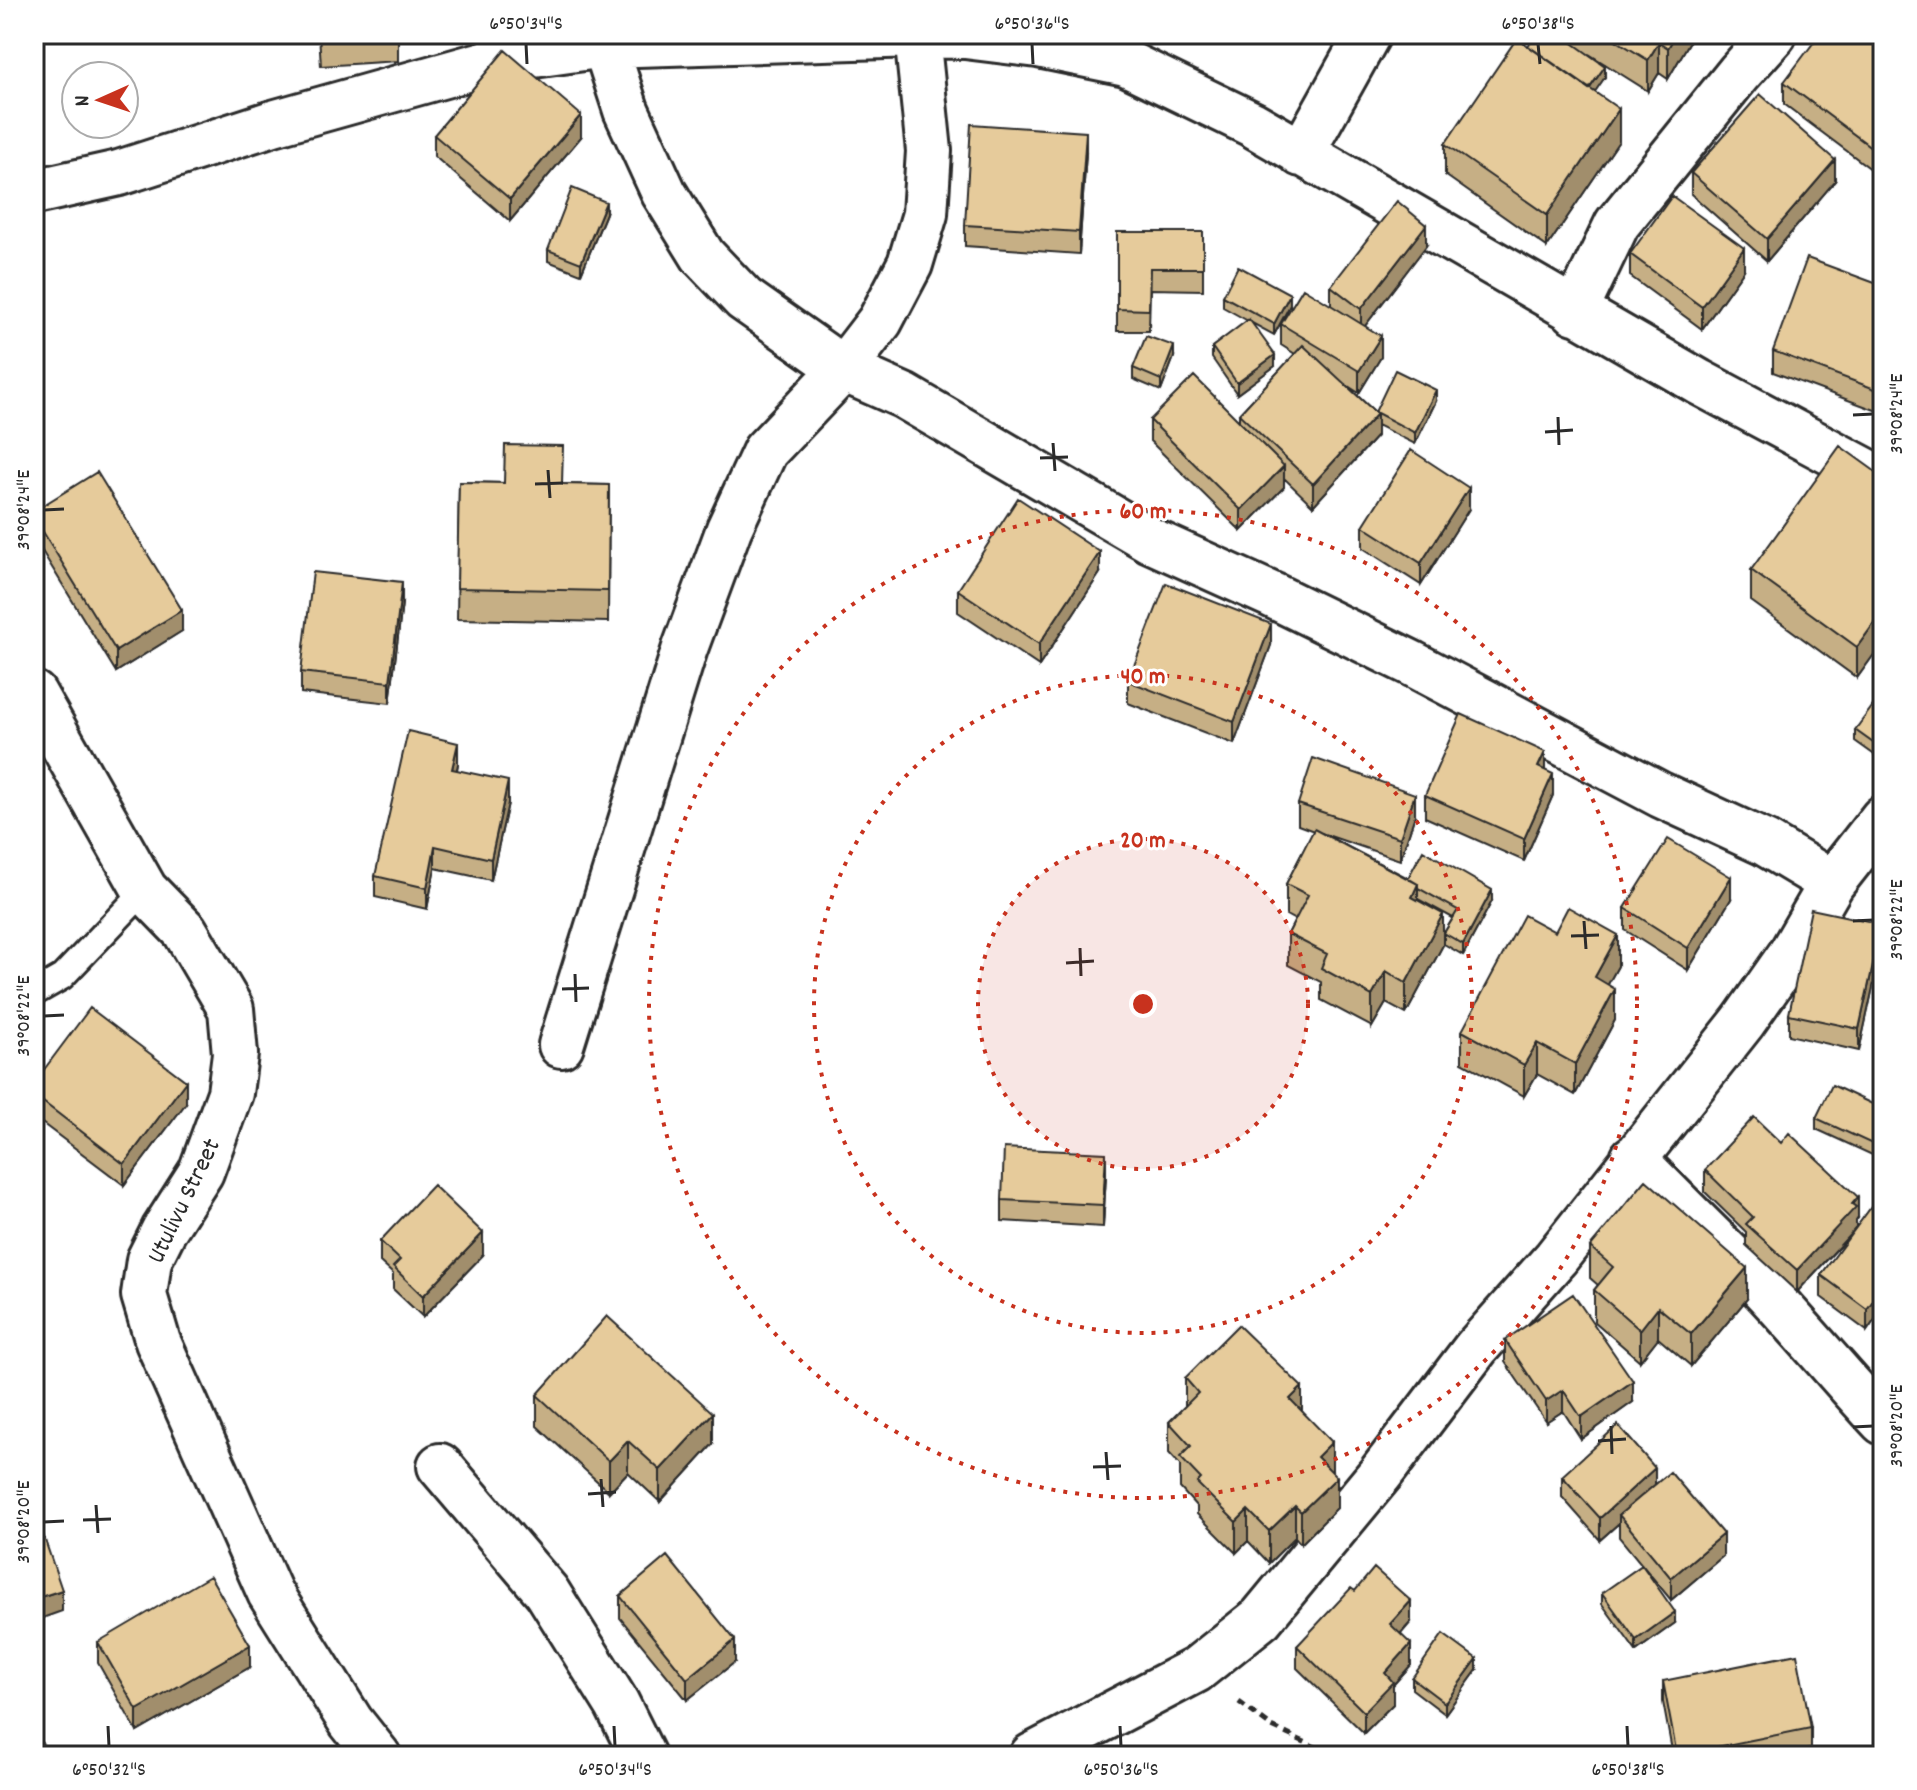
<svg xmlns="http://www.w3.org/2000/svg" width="1917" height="1790" font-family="Dekko,sans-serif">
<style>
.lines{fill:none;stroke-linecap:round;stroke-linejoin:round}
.lane-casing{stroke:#2b2b2b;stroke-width:30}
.street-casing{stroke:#2b2b2b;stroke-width:50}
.path{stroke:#2b2b2b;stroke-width:5;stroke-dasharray:8 6;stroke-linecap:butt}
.lane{stroke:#fff;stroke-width:24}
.street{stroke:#fff;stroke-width:44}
.wall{fill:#c6af85;stroke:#2b2b2b;stroke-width:2}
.shaded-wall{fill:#a18e6c;stroke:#2b2b2b;stroke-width:2}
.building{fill:#e6cb9b;stroke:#2b2b2b;stroke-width:2}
.ticks{fill:none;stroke:#2b2b2b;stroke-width:3}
.ring{fill:none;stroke:#c8321e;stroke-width:4;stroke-dasharray:4 8}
.labels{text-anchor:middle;stroke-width:6;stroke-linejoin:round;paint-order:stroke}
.street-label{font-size:26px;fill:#2b2b2b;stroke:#fff}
.centre{fill:#c8321e;stroke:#fff;stroke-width:4}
.ring-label{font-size:24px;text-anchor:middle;font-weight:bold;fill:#c8321e;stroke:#fff;stroke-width:6;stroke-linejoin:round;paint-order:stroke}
.neatline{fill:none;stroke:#2b2b2b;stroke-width:3}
.ticks-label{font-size:20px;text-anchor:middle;fill:#2b2b2b}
</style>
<rect width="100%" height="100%" fill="#fff"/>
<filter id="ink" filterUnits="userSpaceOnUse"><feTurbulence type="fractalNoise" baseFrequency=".0125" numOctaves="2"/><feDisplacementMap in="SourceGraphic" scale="16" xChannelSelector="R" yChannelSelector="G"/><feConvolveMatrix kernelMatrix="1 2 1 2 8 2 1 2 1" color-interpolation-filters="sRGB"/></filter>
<g filter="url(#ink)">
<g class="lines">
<g class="lane-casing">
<path id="lane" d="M34,993L62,977L145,890"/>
</g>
<g class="street-casing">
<path id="street" d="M605,45L626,110L664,193L703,256L744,299L843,369L904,396L1150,540L1272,595L1413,664L1661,795L1765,843L1832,883
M1301,154L1368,34
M34,192L119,173L273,123L498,60L605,45L917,35L965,36L1038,45L1126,63L1252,124L1699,382L1883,480
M1575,312L1617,224L1739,73L1774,34
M34,694L145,890L185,931L231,1009L235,1054L230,1093L201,1172L164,1230L149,1260L144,1295L158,1342L270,1593L351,1722L378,1756
M561,1045L685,648L729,529L765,451L843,369L880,321L910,264L925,214L929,151L917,35
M1633,1158C1672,1198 1712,1237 1751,1276C1797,1323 1838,1374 1883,1422
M440,1466L547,1592L617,1704L643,1756
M1032,1756L1196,1670L1261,1618L1381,1473L1476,1348L1556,1258L1743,1022L1790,955L1832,883L1883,818"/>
</g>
<path class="path" d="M1239,1702L1272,1727L1335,1756"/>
<use href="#lane" class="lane"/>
<use href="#street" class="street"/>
</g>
<path class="wall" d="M319,34H398V61L321,66Z
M1563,34H1694L1668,79L1659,73L1648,91L1589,54L1605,77L1594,92L1619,141L1547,247L1445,175V144L1528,46L1563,36Z
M1883,34V153L1871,169L1784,104V82Z
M434,135L581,137L510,221L434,156Z
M1086,153L1079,254L965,246V225Z
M1691,173L1835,181L1767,261L1691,194Z
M606,213L581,274L548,261V250Z
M1117,232H1203V290L1150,289L1149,331H1117Z
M1426,246L1365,326L1381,357L1359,393L1345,384L1375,412L1436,401L1415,444L1377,425V436L1313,506L1284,478V487L1241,531L1150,441V420L1239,421V414L1295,354L1281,345V324L1331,305V286Z
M1630,254L1744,270L1702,329L1630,276Z
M1883,286V413L1773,372V351Z
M1223,296L1290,305L1274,335L1252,323L1275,366L1237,394L1212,358V347L1248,321L1223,307Z
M1174,357L1161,391L1133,379V368Z
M1883,477V642L1857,678L1751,601V570Z
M459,482L609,485L608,622L457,619Z
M1469,509L1421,585L1363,548V526Z
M34,511L182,631L116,672L34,538Z
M1100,573L1039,666L958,612V590Z
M402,603L390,703L301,693V672Z
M1271,645L1234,744L1128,703V681Z
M1883,703V761L1855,741V730Z
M458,764L457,770L508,803L491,880L435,868L427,909L375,897V876Z
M1545,770L1553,795L1524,861L1425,817V795Z
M1298,804L1415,815L1400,860L1321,833L1408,878L1492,901L1463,955L1444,944V933L1453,918L1418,899L1443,945L1406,1014L1386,1003L1372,1027L1321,1000V982L1288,965V934L1295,920L1286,915V884L1314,831L1298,825Z
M1731,899L1688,970L1625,930V908Z
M1555,932L1618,966L1608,984L1615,1020L1575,1095L1537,1074L1524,1096L1462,1062V1031Z
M1882,946L1859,1051L1789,1035V1014Z
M34,1083L186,1103L124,1185L34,1117Z
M1883,1109V1160L1816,1129V1118Z
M1705,1170L1858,1218L1856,1221V1228L1883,1191V1308L1867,1331L1821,1297V1275L1855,1230L1797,1292L1746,1245V1232L1705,1192Z
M1106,1175L1103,1227L1002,1221V1200Z
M380,1241L483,1255L423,1317L393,1289V1274L380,1262Z
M1590,1247L1747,1299L1691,1366L1658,1338L1640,1361L1594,1321V1290L1598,1285L1590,1278Z
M1505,1340L1633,1402L1581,1439L1563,1411L1546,1422L1505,1362Z
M1185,1378L1302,1411L1332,1471L1337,1508L1301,1544L1295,1537L1269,1563L1248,1541L1236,1553L1197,1514V1507L1180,1488V1465L1169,1453V1422L1185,1406Z
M537,1395L713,1444L660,1502L628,1472L609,1492L537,1426Z
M1562,1476L1655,1484L1723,1556L1671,1600L1619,1537V1523L1600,1540L1562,1497Z
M1355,1591L1411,1622L1401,1634L1411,1665L1393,1685V1704L1364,1733L1297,1668V1646Z
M1602,1593L1675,1623L1636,1651L1602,1604Z
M620,1596L735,1662L687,1700L620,1618Z
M98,1642L250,1667L137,1732L98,1663Z
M1477,1670L1445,1714L1412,1689V1678Z
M1663,1681L1811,1728V1749L1777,1756H1673L1663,1702Z"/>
<path class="shaded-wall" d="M1676,34H1694L1668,79V48Z
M1659,42V73L1648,91V60Z
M1605,66V77L1586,105V94Z
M1619,109V141L1547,247V215Z
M581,115V137L510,221V199Z
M1883,131V153L1871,169V147Z
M1086,132V153L1079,254V232Z
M1835,160V181L1767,261V239Z
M606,202V213L581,274V263Z
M1426,225V246L1361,331V309Z
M1744,248V270L1702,329V307Z
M1290,294V305L1274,335V324Z
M1381,336V357L1359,393V371Z
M1174,346V357L1161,391V380Z
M1275,355V366L1237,394V383Z
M1436,390V401L1415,444V433Z
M1377,414V436L1313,506V484Z
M1284,466V487L1241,531V510Z
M1469,488V509L1421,585V563Z
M1100,552V573L1039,666V644Z
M402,582V603L390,703V682Z
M182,610V631L116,672V651Z
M1883,611V642L1857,678V647Z
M1271,624V645L1234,744V722Z
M458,743V764L452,790V769Z
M1545,752V774L1538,767Z
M1553,774V795L1524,861V839Z
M508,781V803L491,880V859Z
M1415,794V815L1400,860V838Z
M435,846V868L427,909V888Z
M1731,877V899L1688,970V948Z
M1418,884V915L1412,897Z
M1492,890V901L1463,955V944Z
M1443,914V945L1406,1014V983Z
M1882,924V946L1859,1051V1029Z
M1618,935V966L1595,1008V977Z
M1386,971V1003L1372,1027V996Z
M1615,989V1020L1575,1095V1064Z
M1537,1043V1074L1524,1096V1065Z
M186,1081V1103L124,1185V1164Z
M1106,1153V1175L1103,1227V1205Z
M1858,1197V1218L1856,1221V1228L1797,1292V1270Z
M483,1233V1255L423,1317V1296Z
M1747,1268V1299L1691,1366V1334Z
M1883,1286V1308L1867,1331V1309Z
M1658,1307V1338L1640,1361V1330Z
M1633,1381V1402L1581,1439V1417Z
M1302,1387V1419L1290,1399Z
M1563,1390V1411L1546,1422V1401Z
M713,1413V1444L660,1502V1470Z
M628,1441V1472L609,1492V1461Z
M1332,1442V1474L1317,1457Z
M1655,1468V1489L1619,1515V1523L1600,1540V1518Z
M1337,1477V1508L1301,1544V1512Z
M1295,1506V1537L1269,1563V1531Z
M1248,1510V1541L1236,1553V1522Z
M1723,1534V1556L1671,1600V1578Z
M62,1590V1611L34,1621V1599Z
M1411,1601V1622L1390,1645V1624Z
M1675,1612V1623L1636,1651V1640Z
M735,1640V1662L687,1700V1679Z
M1411,1644V1665L1393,1685V1704L1364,1733V1712L1385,1673Z
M250,1645V1667L137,1732V1710Z
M1477,1659V1670L1445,1714V1703Z"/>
<path class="building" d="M1537,34H1560L1605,66L1589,89L1528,46Z
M1606,34H1676L1668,48L1659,42L1648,60Z
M1820,34H1883V131L1871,147L1784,82Z
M1517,38L1619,109L1547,215L1445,144Z
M505,50L581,115L510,199L434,135Z
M1760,94L1835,160L1767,239L1691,173Z
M971,124L1086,132L1079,232L965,225Z
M572,188L606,202L581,263L548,250Z
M1672,196L1744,248L1702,307L1630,254Z
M1397,201L1426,225L1361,309L1331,286Z
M1117,232H1203V268H1150L1149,310L1117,309Z
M1807,258L1883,286V392L1773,351Z
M1238,266L1290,294L1274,324L1223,296Z
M1303,288L1381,336L1359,371L1281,324Z
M1249,319L1275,355L1237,383L1212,347Z
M1146,336L1174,346L1161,380L1133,368Z
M1303,345L1377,414L1313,484L1239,414Z
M1395,370L1436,390L1415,433L1375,412Z
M1194,376L1284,466L1241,510L1150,420Z
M505,445L563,446L562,484L609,485L608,591L457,588L459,482L504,483Z
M1840,446L1883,477V611L1857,647L1751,570Z
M1411,450L1469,488L1421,563L1363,526Z
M97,472L182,610L116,651L34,517V511Z
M1018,498L1100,552L1039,644L958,590Z
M313,572L402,582L390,682L301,672Z
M1166,583L1271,624L1234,722L1128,681Z
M1878,699L1883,703V750L1855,730Z
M1461,714L1545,752L1538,767L1553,774L1524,839L1425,795Z
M408,731L458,743L452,769L508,781L491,859L435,846L427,888L375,876Z
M1313,758L1415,794L1400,838L1298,804Z
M1314,829L1418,884L1412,897L1443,914L1406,983L1386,971L1372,996L1321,968L1327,954L1288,934L1308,895L1286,884Z
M1668,839L1731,877L1688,948L1625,908Z
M1423,850L1492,890L1463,944L1444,933L1458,910L1418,888V884L1408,878Z
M1568,907L1618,935L1595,977L1615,989L1575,1064L1537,1043L1524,1065L1462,1031L1524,915L1555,932Z
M1811,909L1882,924L1859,1029L1789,1014Z
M90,1008L186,1081L124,1164L34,1095V1083Z
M1832,1085L1883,1109V1149L1816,1118Z
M1754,1117L1781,1143L1789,1133L1858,1197L1852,1204L1856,1207L1797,1270L1746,1224L1753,1217L1705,1170Z
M1004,1148L1106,1153L1103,1205L1002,1200Z
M1646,1180L1747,1268L1691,1334L1658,1307L1640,1330L1594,1290L1613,1267L1590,1247Z
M433,1185L483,1233L423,1296L393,1267L400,1260L380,1241Z
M1883,1191V1286L1867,1309L1821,1275Z
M1573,1294L1633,1381L1581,1417L1563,1390L1546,1401L1505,1340Z
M607,1316L713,1413L660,1470L628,1441L609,1461L537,1395Z
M1238,1325L1302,1387L1290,1399L1332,1442L1317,1457L1337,1477L1301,1512L1295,1506L1269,1531L1248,1510L1236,1522L1197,1483L1201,1479L1180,1457L1191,1446L1169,1422L1198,1393L1185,1378Z
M1618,1425L1655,1468L1600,1518L1562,1476Z
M1670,1472L1723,1534L1671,1578L1619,1515Z
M34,1508L62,1590L34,1599Z
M667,1556L735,1640L687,1679L620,1596Z
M1642,1565L1675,1612L1636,1640L1602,1593Z
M1374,1568L1411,1601L1390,1624L1411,1644L1385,1673L1393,1682L1364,1712L1297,1646L1351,1588L1355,1591Z
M210,1576L250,1645L137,1710L98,1642Z
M1443,1634L1477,1659L1445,1703L1412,1678Z
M1797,1654L1811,1728L1677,1755L1663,1681Z
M34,1733L52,1756H34Z"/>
</g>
<path class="ticks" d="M526,44L527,64M1032,44L1033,64M1538,44L1540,64M1853,415L1873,414M1558,417L1559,445M1545,432L1573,430M1053,443L1055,471M1040,458L1068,457M548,470L550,498M535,484L563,483M44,510L64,509M1584,921L1586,949M1853,921L1873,920M1571,936L1599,935M1080,948L1081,976M1066,963L1094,961M575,974L576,1002M562,989L589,988M44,1016L64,1015M1611,1426L1612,1454M1853,1427L1873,1426M1598,1441L1626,1439M1106,1452L1108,1480M1093,1467L1121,1466M601,1479L603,1507M588,1494L616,1492M96,1505L98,1533M83,1520L111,1519M44,1522L64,1521M108,1726L109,1746M614,1726L615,1746M1120,1726L1121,1746M1627,1726L1628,1746"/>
<circle cx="1143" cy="1004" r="165" fill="#c8321e" fill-opacity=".12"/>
<g class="ring">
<circle cx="1143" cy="1004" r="165"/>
<circle cx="1143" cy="1004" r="329"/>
<circle cx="1143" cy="1004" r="494"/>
</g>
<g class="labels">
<g class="street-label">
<text transform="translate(182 1200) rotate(-64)" y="9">Utulivu Street</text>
</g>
</g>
<circle cx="1143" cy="1004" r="12" class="centre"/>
<g class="ring-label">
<text x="1143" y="518">60 m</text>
<text x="1143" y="683">40 m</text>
<text x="1143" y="847">20 m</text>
</g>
<rect width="1917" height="1790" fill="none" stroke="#fff" stroke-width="88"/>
<g transform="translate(100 100) rotate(267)"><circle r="38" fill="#ffffff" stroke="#aaaaaa" stroke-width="2"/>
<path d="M0-6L14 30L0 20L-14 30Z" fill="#c8321e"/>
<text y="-12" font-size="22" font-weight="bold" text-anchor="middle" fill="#2b2b2b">N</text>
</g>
<rect x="44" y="44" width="1829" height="1702" class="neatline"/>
<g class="ticks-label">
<text x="526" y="29">6°50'34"S</text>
<text x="1032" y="29">6°50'36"S</text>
<text x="1538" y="29">6°50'38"S</text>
<text transform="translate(1895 414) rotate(-90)" y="7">39°08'24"E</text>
<text transform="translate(22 510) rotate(-90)" y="7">39°08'24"E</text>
<text transform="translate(1895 920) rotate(-90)" y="7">39°08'22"E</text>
<text transform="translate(22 1016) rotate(-90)" y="7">39°08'22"E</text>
<text transform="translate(1895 1426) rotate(-90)" y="7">39°08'20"E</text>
<text transform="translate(22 1522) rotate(-90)" y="7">39°08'20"E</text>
<text x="109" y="1775">6°50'32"S</text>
<text x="615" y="1775">6°50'34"S</text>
<text x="1121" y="1775">6°50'36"S</text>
<text x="1628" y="1775">6°50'38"S</text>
</g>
</svg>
